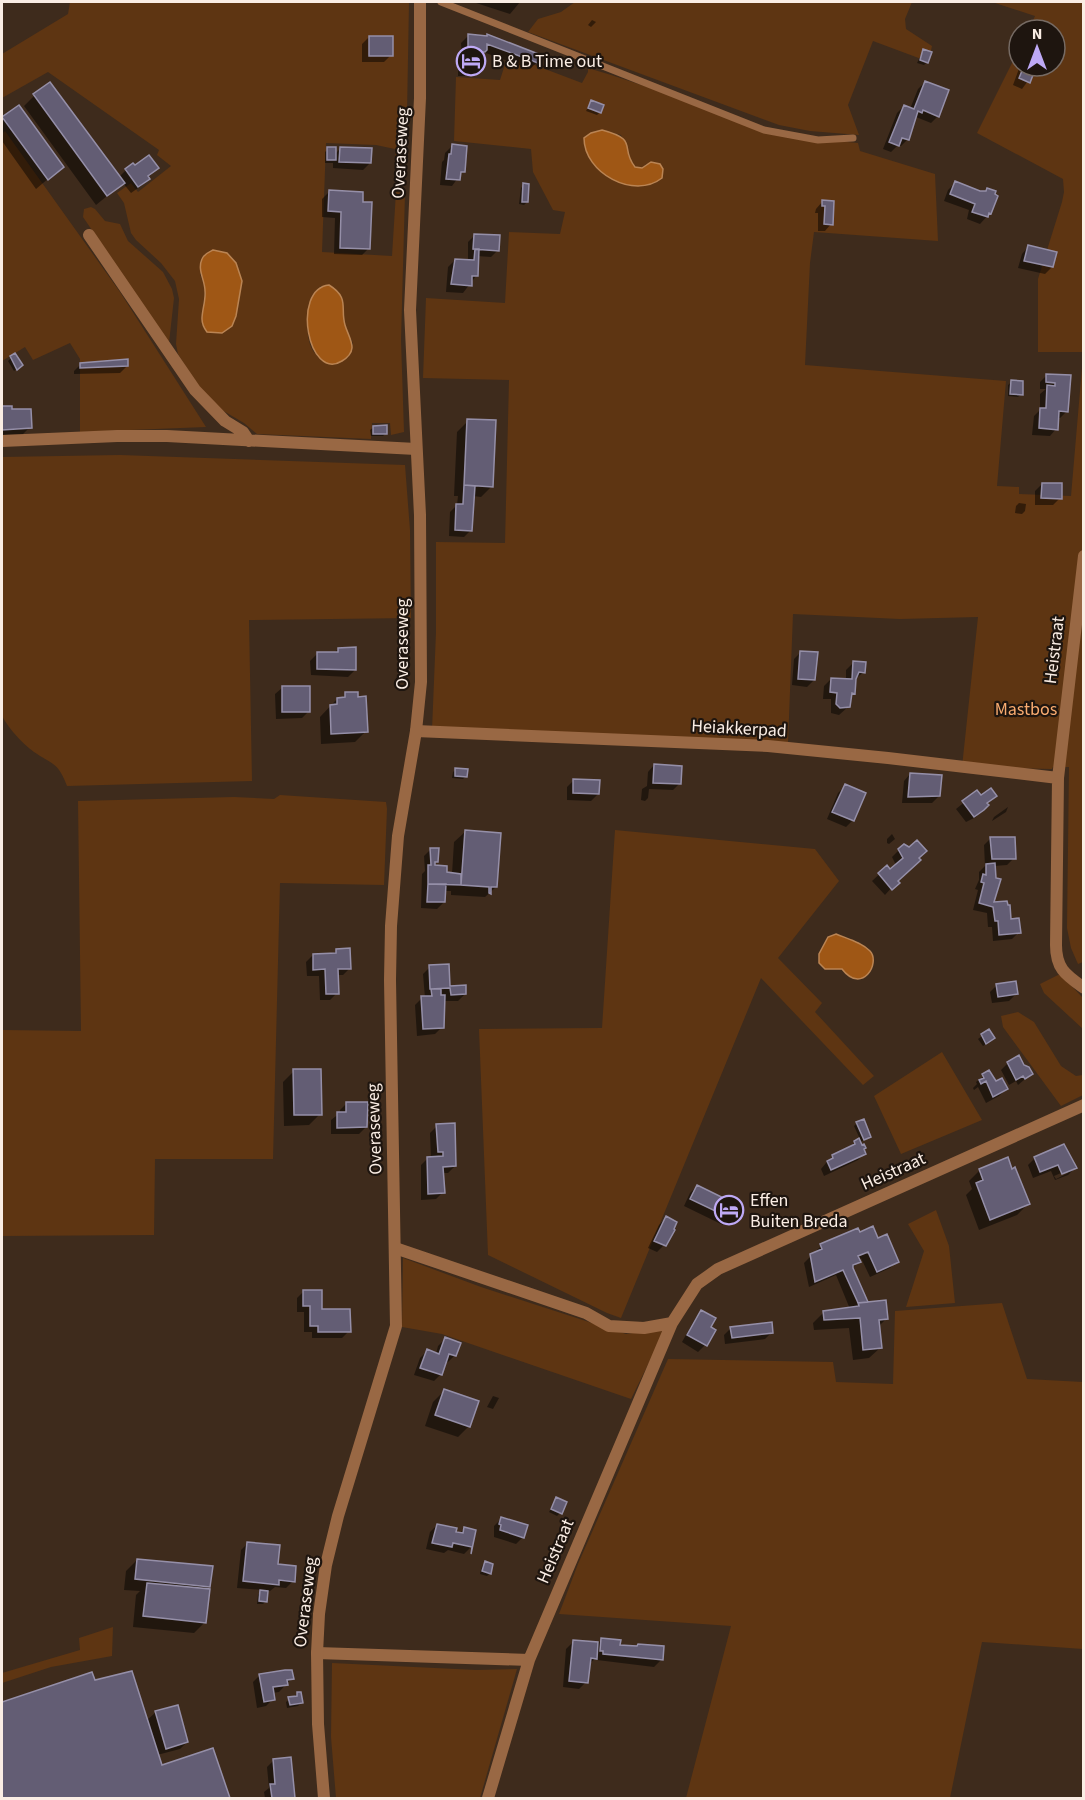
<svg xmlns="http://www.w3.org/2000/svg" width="1085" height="1800" font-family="'Source Sans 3',sans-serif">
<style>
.green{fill:#5e3512;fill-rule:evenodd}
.water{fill:#9f5715;stroke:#ba8453;stroke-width:1.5}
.shadow{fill:#0007;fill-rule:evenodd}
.building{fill:#635d74;stroke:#958fa8;stroke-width:1.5}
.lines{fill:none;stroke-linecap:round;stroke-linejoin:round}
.service{stroke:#996844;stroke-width:7}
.minor{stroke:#996844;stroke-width:12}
.tertiary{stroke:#996844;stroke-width:12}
.labels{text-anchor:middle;stroke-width:4.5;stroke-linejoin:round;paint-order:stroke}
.poi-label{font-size:18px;fill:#faede4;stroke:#1e150f;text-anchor:start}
.street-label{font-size:18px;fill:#faede4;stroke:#1e150f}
.park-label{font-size:18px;fill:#faac70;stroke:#1e150f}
</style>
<rect width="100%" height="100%" fill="#3e2b1c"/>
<path class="green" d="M70,2H409L406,170L397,169L395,149L376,145L326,143L322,252L392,256L396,192L405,193L401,340L404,432L391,435L390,423H372L371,439L257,434L244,423L215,406L196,383L178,354L176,344L179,299L175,281L161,263L136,240L131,233L124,203L117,193L131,183L138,192L171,166L157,155L159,150L48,72L2,98V54L68,14ZM227,253L202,318L205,288L200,274ZM321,286C347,298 342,296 344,322C345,330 351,336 353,344L347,356L326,363C322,360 315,355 312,349C304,333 306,298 321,286Z
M575,2H912L905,19L906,29L932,46L930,55L924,60L873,41L848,105L859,135L810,131L779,125L528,32L538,19L561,12Z
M992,2H1083V352H1038V279L1062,202L1064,192L1063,179L977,133L1019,49V66H1055V30H1029L1035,16Z
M508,55L582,83L588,72V68C652,86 712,113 776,132C802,140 831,140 858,143L860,151L935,174L938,241L814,232L810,263L805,365L1006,381L997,486L1019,487V494L1071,496L1083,356V962L1078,964L1071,948L1067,928L1069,767H1053L1052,769L962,767L978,617L900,619L793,614L788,743L432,730L436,632V542L505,543L509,380L423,378L426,298L505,303L509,232L560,234L565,212L553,210L533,172L531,149L454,141L456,77L500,80ZM602,130L621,135C625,144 630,160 635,167L642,168L646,164L654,184L584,138Z
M5,131L120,292L206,427L80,432V359L70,343L33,360L25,347L2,361V134Z
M91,207L95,209L105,221L120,224L128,241L163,272L172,289L174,298L169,343L83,217L84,209Z
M120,455L405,465L410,530L411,618L249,620L252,781L67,786C58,762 53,765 34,752C21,742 10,730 2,716V457Z
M280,795L386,802L387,809L384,885L280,883L273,1159H155L154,1235L2,1236V1030L81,1031L78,801L234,797L274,799Z
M615,830L815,849L839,881L778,958L822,1003L815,1012L874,1076L863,1085L761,978L621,1318L607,1313L488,1255L479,1029L602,1028Z
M1060,974L1083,998V1029L1044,993L1040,984Z
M1018,1012L1034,1022L1061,1066L1076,1076L1083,1075V1095L1061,1106L1003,1027L1001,1016Z
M942,1052L982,1120L901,1154L874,1096Z
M936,1210L949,1246L955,1303L906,1307L924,1251L908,1224Z
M403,1258L481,1287L626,1334L666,1328L631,1399L442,1334L402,1327Z
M1002,1303L1027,1379L1083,1382V1649L982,1642L950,1798H686L731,1626L559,1614L578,1564L668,1359L833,1362L836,1382L893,1384L895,1311Z
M113,1627L112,1656L51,1667L2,1683V1673L80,1650L79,1638Z
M332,1663L476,1670L517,1669L480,1798H336L331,1737Z"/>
<path class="water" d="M602,130C640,140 619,147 635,167L642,168L651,162L660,164L663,169L662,178C634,200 584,173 584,138L591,133Z
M213,250L227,253L236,263L242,281L236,316L232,326L222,333L207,332C204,328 202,324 202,319C202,310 206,300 205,291C205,280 197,270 202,259C204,254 209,252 213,250Z
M329,285C350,298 340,308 345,325C349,339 360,350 342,361C308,382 291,289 329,285Z
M836,934C848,939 861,942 870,951C881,963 862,995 842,969H825L819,963V954L828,937Z"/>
<path class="shadow" d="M473,2H520L510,14Z
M592,20L596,22L591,27L588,25Z
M487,34L537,62L530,69L483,52L477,59V69L470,76H458V60L462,56L461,43L468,36L484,37Z
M369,37L391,55L384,62H362V44Z
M923,51L927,62L924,65L917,63Z
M547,60L554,62L549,70L543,67Z
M1020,66H1039L1022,89L1013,85Z
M925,82L938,116L931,123L916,117L913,120L908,139L901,146L898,145L891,152L883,149L897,113L904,106L910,109L918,89Z
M34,96L119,177L126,170L157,168L141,186L131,193L123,183L96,205L24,106Z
M591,102L600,112L597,115L586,111Z
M3,118L62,167L36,189L2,141V120Z
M452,146L463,171L452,186L440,185L442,162L444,160L445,153Z
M341,148L370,163L363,170L333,168V163H325V152L328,149L334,155Z
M955,183L984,192L987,190L990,213L980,224L967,219L969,210L944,201L948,190Z
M524,185L527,202L524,205L519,204L521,188Z
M329,192L369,248L362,255L334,254L335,218L322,217V199Z
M822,202H832L831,224L825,231H818V213H815L816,209Z
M475,235L498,250L491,257L477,256L476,276L463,293L446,292L448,267L455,260L468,261V242Z
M1028,247L1052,267L1045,274L1018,268L1022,254Z
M11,358L18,368L14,371L8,361Z
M81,364L127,366L120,373L74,374V371Z
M1047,375L1069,377L1067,411L1060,418H1057L1056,429L1050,436L1032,435L1034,416L1040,410V394L1046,389H1040V382Z
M1012,382L1021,394L1018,397L1008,396V385Z
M2,408H11L30,427L23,434L2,435Z
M468,421L492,486L481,497L473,496L471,530L464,537L449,536L450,512L457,505L458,496H454L457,432Z
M374,427L386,433L383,436H371L370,430Z
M1042,484L1060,498L1053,505H1035V491Z
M1019,503L1026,504L1025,511L1022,514L1015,513L1016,506Z
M338,649L355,670L348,677L311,675L310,661L317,654L334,653Z
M801,652L814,680L807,687L792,685L794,659Z
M853,663L864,672L855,679L854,693L850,696L849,706L839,715L831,713V699H823L824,686L831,679L846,680V670Z
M282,688L309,711L302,718L276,719L275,694Z
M346,694L366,731L355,742L321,744L320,717L337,699H341Z
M654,765L680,783L673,790L649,789L648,798L645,801L641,800L642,789L647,786L648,772Z
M456,769L466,776L463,779L452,778L453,772Z
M910,774L939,796L932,803H902L904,781Z
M574,780L598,794L591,801L567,800V787Z
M845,786L853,820L846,827L827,819L838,793Z
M977,792L986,804L976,817L966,822L956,809Z
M1008,807L1006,812L992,821L994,817Z
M465,832L496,887L485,897L451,895V891H444V902L437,909L421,908L422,874L425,871L424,856L431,849L437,862L434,865L445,874H452L454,842Z
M892,834L895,839L889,844L887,843V839Z
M991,838L1014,858L1007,865L994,866L992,904L1019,932L1012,939L993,941L992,927H988L987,913L973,910L978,890L975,889L979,880V872L985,866L984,845Z
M899,850L918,858L885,895L872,881L887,867L890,871L896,865L892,857Z
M337,950L350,968L343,975H336L337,993L330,1000H320L319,976H307L306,962L313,955H332Z
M430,967L449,988L464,987L465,994L458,1001H443L442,1027L435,1034L417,1036L415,1005L422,998H425L423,974Z
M997,985L1016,994L1009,1001L992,1003L990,992Z
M989,1031L990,1041L983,1046L978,1039Z
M1008,1063L1023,1067L1031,1074L1018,1085L1016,1081L1009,1085L1001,1070Z
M294,1071L320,1114L309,1125L284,1126L283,1082Z
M989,1072L995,1084L1006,1089L999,1096L986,1103L978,1087L974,1090L973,1088L977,1084L976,1082Z
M347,1103L366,1127L359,1134H331V1120L340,1113V1110Z
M857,1123L870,1136L859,1143L864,1153L858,1160L824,1176L821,1169L826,1163L833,1156L847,1150L860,1139L854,1126Z
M437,1126L455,1166L448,1173H442L443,1192L436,1199L421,1200V1165L428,1158H431L430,1133Z
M1035,1158L1075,1168L1068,1175L1055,1180L1051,1171L1033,1178L1028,1165ZM1068,1170V1173L1056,1179L1054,1176Z
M980,1170L1028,1204L1017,1215L979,1230L966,1195L972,1189L969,1181Z
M697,1186L730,1218L723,1225L684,1206L690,1193Z
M666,1218L664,1245L657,1252L648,1248L659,1225Z
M859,1234L878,1240L897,1261L890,1268L870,1277L861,1258L853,1268L867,1303L886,1319L878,1327L880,1348L869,1358L853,1360L849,1328L814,1330L813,1323L824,1312L850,1309L836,1275L809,1287L804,1263L821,1246Z
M304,1291L320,1310L349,1331L342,1338H312V1332H304V1312H297V1298Z
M701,1312L709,1328L705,1345L698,1352L682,1342L695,1319Z
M731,1328L772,1332L765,1339L725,1344L724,1335Z
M445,1339L455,1355L448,1362L445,1361L441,1374L434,1381L414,1375L420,1358L427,1351L436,1354L438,1346Z
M444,1391L469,1426L458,1437L425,1426L433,1402Z
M493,1396L499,1398L493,1409L487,1407Z
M557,1499L560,1513L557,1516L549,1512Z
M501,1519L523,1537L516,1544L494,1537V1526Z
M437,1525L459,1534L464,1529L471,1547L464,1554L448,1550L444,1553L426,1549L430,1532Z
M248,1543L276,1565L293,1581L286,1588L275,1587L270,1591H267L266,1601L263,1604H257L258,1595L262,1590L237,1588L241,1550Z
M137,1560L209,1587L205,1590V1622L194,1633L133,1627L136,1595L140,1591L124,1590L126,1571Z
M485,1563L490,1573L487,1576L480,1574L482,1566Z
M602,1640L618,1646L661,1660L654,1667L597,1660V1657L588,1665L586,1682L579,1689L563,1687L566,1649L573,1642L598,1643Z
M91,1674L94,1682L146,1721L156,1712L187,1742L180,1749L157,1755L161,1767L212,1750L228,1798H2V1704Z
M260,1675L292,1678L279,1692L272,1693L273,1699L266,1706L257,1708L253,1682Z
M297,1694L301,1703L298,1706L287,1708L286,1702Z
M289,1759L294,1798H265L264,1792L269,1788L267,1767L274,1760Z"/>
<path class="building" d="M468,34L487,36V34L541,55L538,63L487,44V50L485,52H478V70H465V52H468Z
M369,36H393V56H369Z
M923,49L932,52L928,63L920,60Z
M1024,66H1040L1039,69L1036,67L1030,83L1019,78Z
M925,81L949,90L939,117L923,110L922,113L918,111L909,140L902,138L899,146L889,142L904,105L914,109Z
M50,82L125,183L107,196L33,94Z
M591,100L604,105L601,113L588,108Z
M19,105L64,167L48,180L2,117Z
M452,144L467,146L465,172H461L460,180L446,179L449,154H451Z
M327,147H336V160H327Z
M340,147L372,148L371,163L339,162Z
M149,155L159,168L148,176L150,179L138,187L125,169L133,163L135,165Z
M955,181L980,191H986L987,188L996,191L995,194L998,196L991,214L989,213L988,217L972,212L975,204L950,194Z
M523,183L529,184L528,202H522Z
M329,190L363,192V202H372L370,249L340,248L341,212L328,211Z
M822,200L834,201L833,225L824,224L825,206H822Z
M474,234L500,235L499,251L473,249Z
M1028,245L1057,252L1053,267L1024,261Z
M475,249H479L478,276H472V286L451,284L455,259L474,260Z
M15,353L23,365L17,370L10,356Z
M128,359V366L80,368V363Z
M1046,374L1071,375L1068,412L1059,411L1058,430L1039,428L1040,408H1046L1047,385L1055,386V383L1046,382Z
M1011,380L1023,381V395L1010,394Z
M2,406H12V409H31L32,428L2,430Z
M467,419L496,420L493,487L464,485Z
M387,425V434H373V426Z
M1042,483H1062V499L1041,498Z
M464,485L475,486L472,531L455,530L456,504H463Z
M356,647V670L317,669V652H338V648Z
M800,651L818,652L815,680L798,679Z
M853,661L866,662L865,673L859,672L856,679L855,694L852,693L850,707L840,708L836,704L837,693L830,692L831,678L852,679Z
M282,686H310V712H282Z
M345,692H358V697L366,696L368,732L331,734L330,705L337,704V698L345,697Z
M654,764L682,766L681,784L653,783Z
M455,768L468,769L467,777L455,776Z
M910,773L942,775L940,796L908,797Z
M573,779L600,780L599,794L573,793Z
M845,784L866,793L854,821L832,812Z
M991,788L997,796L987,803L989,805L984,810L974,817L962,801L977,790L981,795Z
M465,830L501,833L497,887H491V894L489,893V887L461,885Z
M990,837H1015L1016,859H992Z
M917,840L927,851L919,858L921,860L898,881L900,883L892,890L878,873L887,865L890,869L903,858L898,849L904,844L909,847Z
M430,848H439L438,862H435V865L447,866V872L461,874V885L428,884V865H431Z
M995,863L996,878L1001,879L994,902L1007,901L1008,905H1010L1011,919L1019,918L1021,933L999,935L998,921H995L993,907L979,903L984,883L981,882L983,874L986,875V864Z
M428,884H446L445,902H427Z
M350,948L351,969H338L339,994H326L325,969L313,970V954L336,953V949Z
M449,964L450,986L466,985V994L451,995L450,988L430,989L429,965Z
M1016,981L1018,994L998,997L996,984Z
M431,989H441V995H445L444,1028L423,1029L421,996H432Z
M989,1029L995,1038L986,1044L981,1034Z
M1019,1055L1024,1065L1029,1067L1033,1074L1025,1079L1023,1076L1016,1080L1007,1062Z
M293,1069H321L322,1115H294Z
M989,1070L996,1081L1002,1078L1008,1089L993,1097L986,1081L981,1084L979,1080L984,1078L982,1074Z
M346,1102H368L367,1127L337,1128V1112H346Z
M864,1119L871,1137L864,1140L856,1122Z
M455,1123L456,1166L443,1167L445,1193L428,1194L427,1157L443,1156V1152H438L436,1124Z
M859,1138L862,1145L864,1144L866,1148L864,1149L866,1154L831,1170L827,1161L833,1158L832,1155L855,1144L854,1141Z
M1064,1144L1077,1168L1062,1174L1058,1165L1040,1172L1034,1157Z
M1008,1157L1012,1169L1015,1167L1030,1204L990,1220L976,1183L983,1180L979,1169Z
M697,1185L738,1205L732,1219L690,1199Z
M666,1216L677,1222L674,1229L675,1230L666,1246L654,1241Z
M873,1226L878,1238L887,1234L899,1262L877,1272L868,1252L858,1256L861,1262L853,1265V1268L868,1302L858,1303L859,1305L843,1270L815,1282L810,1254L822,1249L820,1244L858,1228L860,1232Z
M303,1290H322V1309H350L351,1332H318V1326H310V1306H303Z
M886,1300L888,1319L879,1320L882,1348L863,1350L860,1318L824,1320L823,1311L859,1306L858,1303Z
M701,1310L716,1318L711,1327L716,1330L707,1346L687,1335Z
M772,1322L773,1333L732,1338L730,1327Z
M445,1337L461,1343L456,1356L449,1354L442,1375L420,1368L427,1349L439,1354Z
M444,1389L479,1401L470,1427L435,1415Z
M556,1497L567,1502L562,1514L551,1509Z
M501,1517L528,1525L524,1538L500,1530L501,1525L499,1524Z
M437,1524L457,1528L456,1532L463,1533L464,1527L476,1530L471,1554L472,1547L453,1543L452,1547L432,1543Z
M247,1542L280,1545L278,1564L296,1566L295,1582L279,1580V1585L243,1581Z
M137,1559L213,1566L210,1587L135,1579Z
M485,1561L493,1564L491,1574L482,1571Z
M147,1583L210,1589L206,1623L143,1616Z
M260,1590L268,1591L267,1602L259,1601Z
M601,1638L621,1640L620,1645L637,1646L638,1644L664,1646L663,1660L603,1654V1651H600Z
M573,1640L598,1642L597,1659L591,1658L588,1683L569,1681Z
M285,1670H292L294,1679L287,1680L288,1685L273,1687L275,1700L264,1702L259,1674Z
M132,1671L162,1765L213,1748L230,1798H2V1702L92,1672L95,1680Z
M297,1692H301L303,1703L290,1705L288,1697L297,1696Z
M178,1705L188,1742L166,1749L155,1711Z
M291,1757L295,1798H272L270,1784H275L273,1759Z"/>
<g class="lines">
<path class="service" d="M441,2L764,130L818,140L853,138"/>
<path class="minor" d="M89,235L195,390L225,421L243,432L249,441
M2,441L117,436H167L416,449
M1084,556L1058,778L1056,945C1056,969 1066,975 1084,988
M416,731L768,746L888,758L1058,778
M395,1248L586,1313L609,1326L644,1328L672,1323
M317,1653L529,1660
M488,1798L529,1660L672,1323L697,1284L718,1269L1084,1105"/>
<path class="tertiary" d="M324,1798L318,1724L317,1653L319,1614L326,1565L338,1516L396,1326L390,980L391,926L398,836L416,731L421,682L420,515L410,310L420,98V2"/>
</g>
<defs>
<g id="hotel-ring" transform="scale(1.5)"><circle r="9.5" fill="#1e150f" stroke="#bea9f5" stroke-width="1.5"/><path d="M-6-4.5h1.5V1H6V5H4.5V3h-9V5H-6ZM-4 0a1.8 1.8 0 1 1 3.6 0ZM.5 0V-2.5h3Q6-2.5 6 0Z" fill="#bea9f5"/></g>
</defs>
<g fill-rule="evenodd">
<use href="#hotel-ring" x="471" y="61"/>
<use href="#hotel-ring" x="729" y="1210"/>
</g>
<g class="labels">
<g class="poi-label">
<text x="492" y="67">B &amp; B Time out</text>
<text x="750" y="1206">Effen<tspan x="750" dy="21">Buiten Breda</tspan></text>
</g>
<g class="street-label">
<text transform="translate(400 153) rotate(-87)" y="6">Overaseweg</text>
<text transform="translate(402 644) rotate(-90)" y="6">Overaseweg</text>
<text transform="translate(1054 650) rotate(-83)" y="6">Heistraat</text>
<text transform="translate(739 728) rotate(3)" y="6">Heiakkerpad</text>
<text transform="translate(374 1129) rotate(-92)" y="6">Overaseweg</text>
<text transform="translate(893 1171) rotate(-24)" y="6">Heistraat</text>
<text transform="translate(555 1551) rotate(-67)" y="6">Heistraat</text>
<text transform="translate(305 1602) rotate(-83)" y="6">Overaseweg</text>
</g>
<g class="park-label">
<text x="1026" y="715">Mastbos</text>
</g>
</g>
<rect width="1085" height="1800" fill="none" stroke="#faede4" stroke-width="6"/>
<g transform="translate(1037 48)"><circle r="28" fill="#1e150f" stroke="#766b64" stroke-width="1.5"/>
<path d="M0-4.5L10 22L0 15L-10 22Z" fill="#bea9f5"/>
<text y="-9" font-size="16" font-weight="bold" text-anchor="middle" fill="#faede4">N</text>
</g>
</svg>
